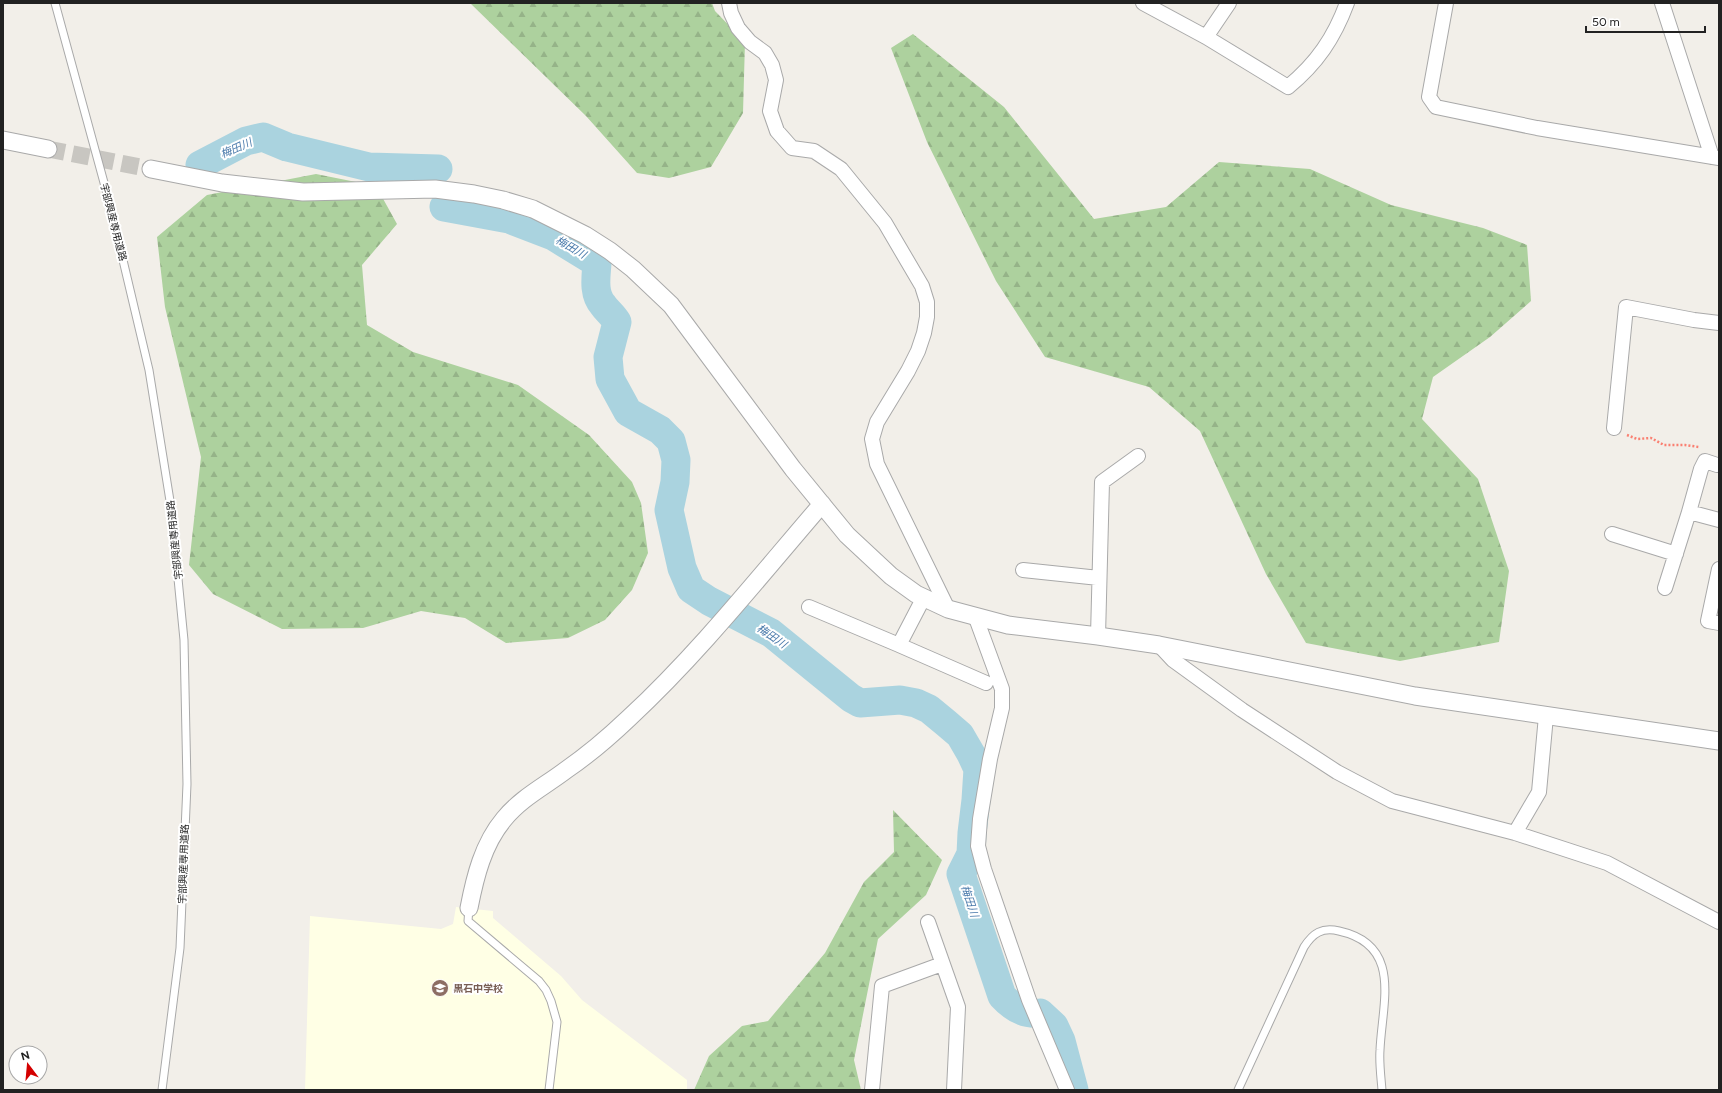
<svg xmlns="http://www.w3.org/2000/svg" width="1722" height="1093" font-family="Figtree,'Noto Sans JP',sans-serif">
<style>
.education{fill:#ffffe5}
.forest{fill:url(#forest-firs)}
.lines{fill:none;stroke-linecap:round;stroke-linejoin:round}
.river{stroke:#aad3df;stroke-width:29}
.tertiary-tunnel{stroke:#c8c6c1;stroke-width:17;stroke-dasharray:17 8;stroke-linecap:butt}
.service-casing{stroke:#a9a9a9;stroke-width:9}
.minor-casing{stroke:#a9a9a9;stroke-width:16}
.tertiary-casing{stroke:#a9a9a9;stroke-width:19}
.path{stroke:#fa8072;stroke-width:2.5;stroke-dasharray:2 2;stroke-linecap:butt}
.service{stroke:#fff;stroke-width:7}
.minor{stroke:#fff;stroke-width:14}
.tertiary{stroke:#fff;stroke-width:17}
.labels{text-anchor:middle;stroke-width:4;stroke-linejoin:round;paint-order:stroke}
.street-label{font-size:10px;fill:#222;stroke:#fff}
.education-label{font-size:10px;font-weight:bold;fill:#785e54;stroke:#fff;text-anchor:start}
.water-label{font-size:11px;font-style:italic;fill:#4a7aab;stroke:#fff}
</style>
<defs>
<pattern id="forest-firs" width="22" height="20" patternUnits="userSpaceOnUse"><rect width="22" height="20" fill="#add19e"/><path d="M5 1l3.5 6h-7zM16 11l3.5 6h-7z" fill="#95b388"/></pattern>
</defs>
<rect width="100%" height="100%" fill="#f2efe9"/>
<path class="education" d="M456,907L493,911V918L561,976L582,1000L687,1080V1090H305L310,916L441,929L453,924Z"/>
<path class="forest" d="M470,3H712L715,11L745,42L743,113L711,167L669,178L637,173L586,116Z
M913,34L1004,107L1094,219L1166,207L1219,162L1310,169L1391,205L1483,228L1527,245L1531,301L1490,337L1433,377L1422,419L1478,479L1509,571L1499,642L1400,661L1306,643L1266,574L1200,431L1149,387L1045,357L996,281L927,142L891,48Z
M316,174L376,186L397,224L362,265L367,325L413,352L518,385L589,435L632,482L641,503L648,553L632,590L605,620L568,638L506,643L465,618L421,611L363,628L282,629L213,594L189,565L201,457L165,307L157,237L207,195Z
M893,810L942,860L926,895L878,939L854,1060L861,1090H694L709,1056L742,1026L768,1021L825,953L864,882L894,852Z"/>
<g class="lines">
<path class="river" d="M200,165L246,141L263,137L287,147L369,167L438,169
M444,207L509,219L553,236L597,263C596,277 593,294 603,305C607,311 613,315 617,322L608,357L610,379L628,412L660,430L671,441L676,460L675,482L669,510L682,568L691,589L709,601L771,633L851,698L860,703L900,700L916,703L929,709L946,723L960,735L971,754L978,769L976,800L972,833L971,854L961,874L1002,996C1012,1007 1025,1015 1040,1013L1054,1026L1061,1041L1074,1090"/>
<path class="tertiary-tunnel" d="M48,149L151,169"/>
<g class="service-casing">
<path id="service" d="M55,3L109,201L149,370L171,507L184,640L187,784L180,948L162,1090
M469,908L468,921L539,981L546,990L551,1001L557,1022L549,1090
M1238,1090L1304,947C1313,933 1322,927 1339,931C1403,945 1382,1003 1380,1050C1379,1063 1381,1077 1382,1090"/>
</g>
<g class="minor-casing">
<path id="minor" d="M729,3L731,13L738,28L750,42L765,53L772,65L776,80L770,111L777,131L792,148L814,151L841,169L885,223L922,286L927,302V317L924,333L918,351L908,371L877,422L872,439L877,464L948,609
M1143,3L1206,37L1288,87C1317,63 1334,38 1347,3
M1446,3L1429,97L1436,107L1537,128L1719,158
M1662,3L1712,157
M1206,37L1229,3
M1614,428L1626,307L1694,320L1719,323
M1689,512L1701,469L1705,461L1717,465
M1612,534L1676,554
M1719,569L1708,621L1719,623
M1023,570L1099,578
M1665,588L1689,512L1719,520
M924,597L899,645L986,683
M809,607L899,645
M976,618L1002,689V708L990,759L980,819L978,846L984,869L1029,1000L1067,1090
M1098,636L1102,482L1138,456
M1159,645L1173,660L1242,710L1337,772L1392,801L1515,833L1607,863L1719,922
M1515,833L1539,792L1546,716
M928,922L958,1007L954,1090
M872,1090L882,986L942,964"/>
</g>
<g class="tertiary-casing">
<path id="tertiary" d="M3,140L48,149
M151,169L222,183L303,192L435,189L474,194L503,200L533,209L585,235L610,251L633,269L671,305L793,469L847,535L891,576L916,594L948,609L1008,625L1098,636L1159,645L1415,696L1719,741
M469,908C475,877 483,844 504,819C521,798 545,786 566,770C588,755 609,737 629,718C699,653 759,577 822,504"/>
</g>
<path class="path" d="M1627,435L1637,439L1651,438L1664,445H1685L1699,447"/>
<use href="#service" class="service"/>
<use href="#minor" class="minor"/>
<use href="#tertiary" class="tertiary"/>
</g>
<defs>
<g id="school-disc" transform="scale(0.9)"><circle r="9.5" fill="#8d6e63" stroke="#fff"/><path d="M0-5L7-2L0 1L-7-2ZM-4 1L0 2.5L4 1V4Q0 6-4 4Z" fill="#fff"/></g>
</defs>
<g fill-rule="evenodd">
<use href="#school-disc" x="440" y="988"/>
</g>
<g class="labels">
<g class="street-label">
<text transform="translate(114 222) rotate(76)" y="4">宇部興産専用道路</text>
<text transform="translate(174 540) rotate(-96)" y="4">宇部興産専用道路</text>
<text transform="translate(183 864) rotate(-88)" y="4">宇部興産専用道路</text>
</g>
<g class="education-label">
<text x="453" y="992">黒石中学校</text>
</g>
<g class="water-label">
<text transform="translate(236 148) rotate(-24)" y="4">梅田川</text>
<text transform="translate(571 247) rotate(30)" y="4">梅田川</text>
<text transform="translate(772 636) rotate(34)" y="4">梅田川</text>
<text transform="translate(970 901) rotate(72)" y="4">梅田川</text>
</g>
</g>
<rect width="1722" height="1093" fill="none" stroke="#222222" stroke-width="8"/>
<g transform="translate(28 1065) rotate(344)"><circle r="19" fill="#ffffff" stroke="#a7a7a7"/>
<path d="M0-3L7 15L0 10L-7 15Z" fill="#d40000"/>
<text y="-6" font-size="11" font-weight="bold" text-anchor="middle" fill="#222222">N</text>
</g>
<path d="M1586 26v6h119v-6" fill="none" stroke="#222222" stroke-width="2"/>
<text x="1592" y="26" font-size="12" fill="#222222" stroke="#ffffff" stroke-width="3" paint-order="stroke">50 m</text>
</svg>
